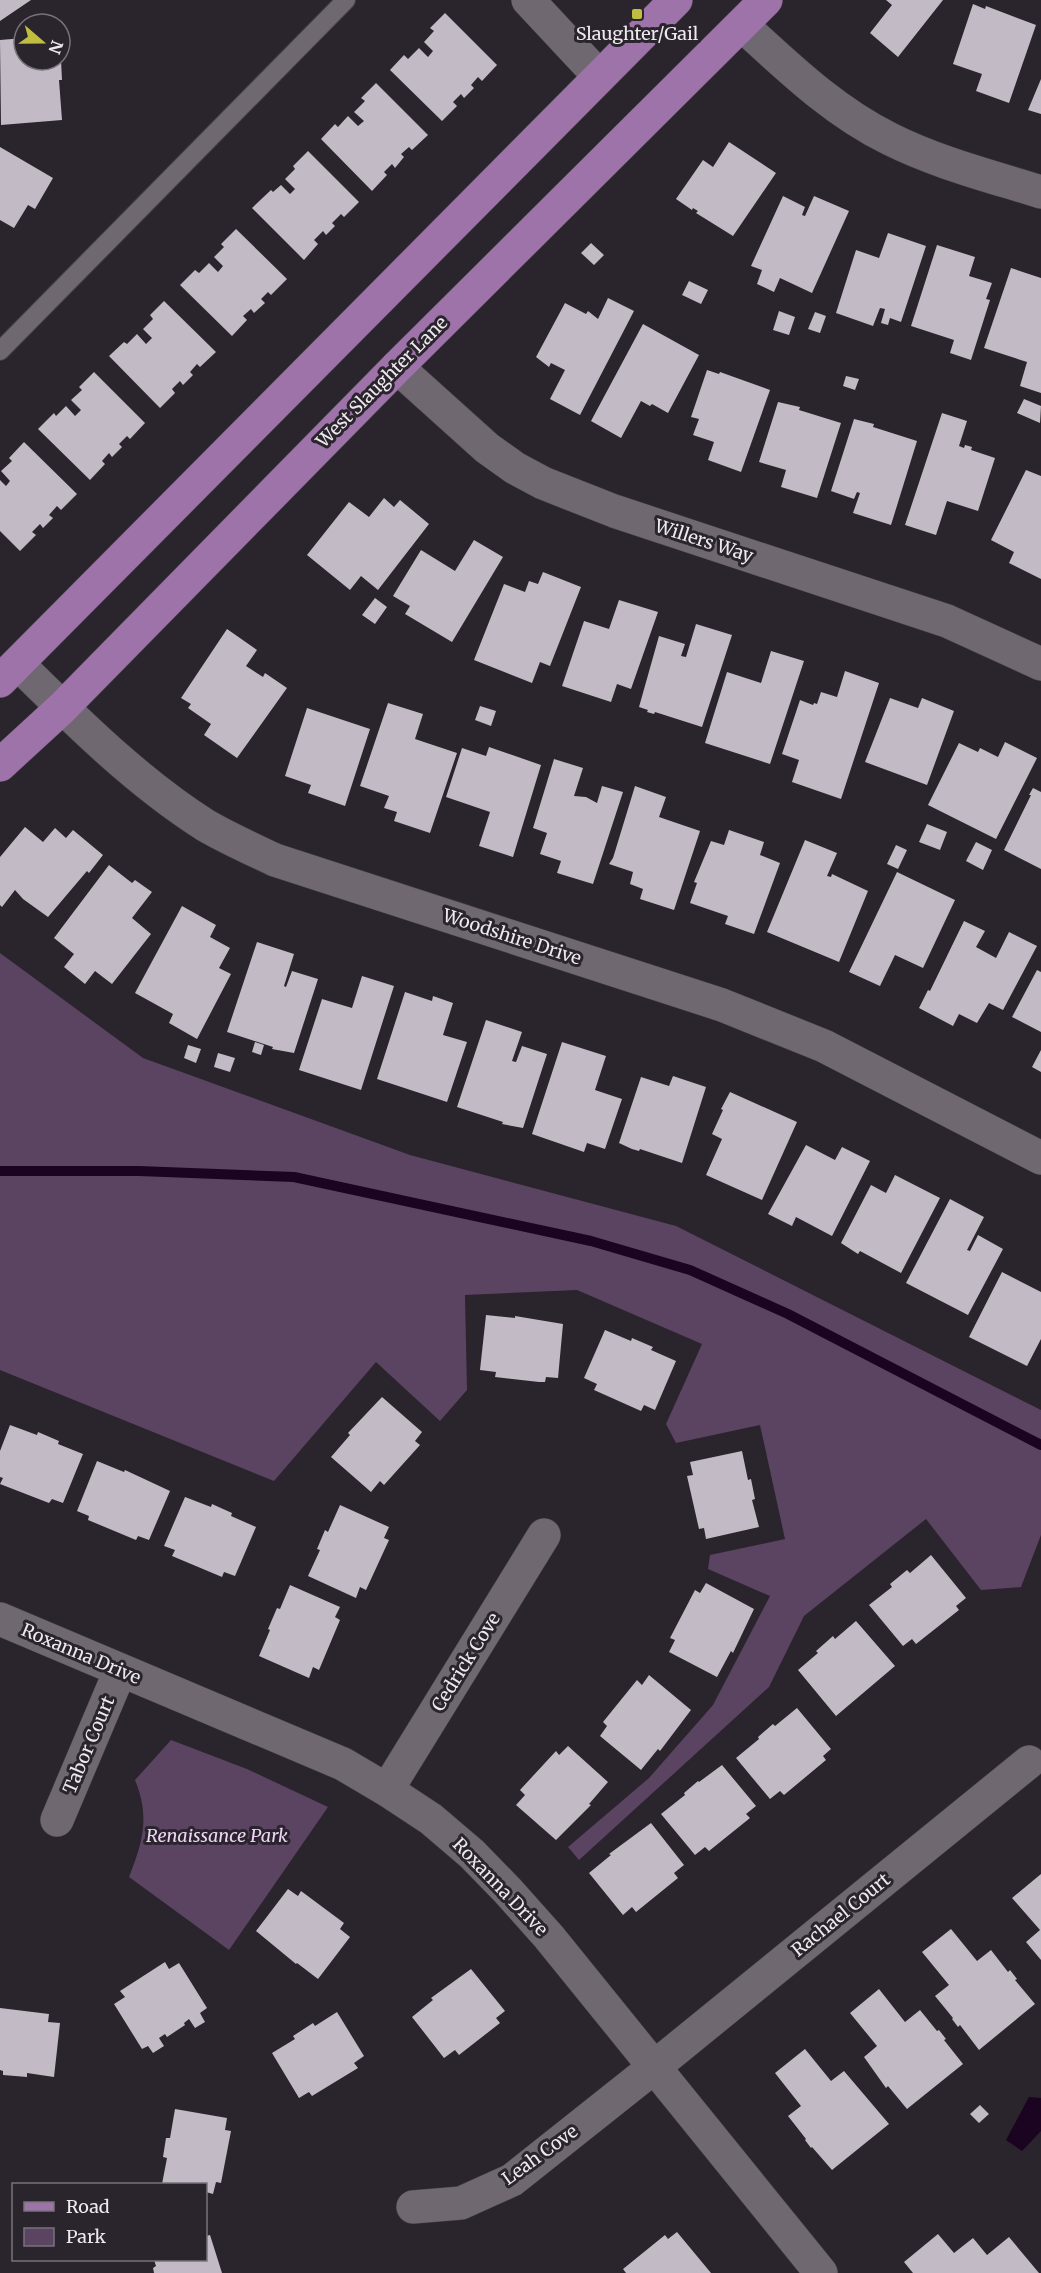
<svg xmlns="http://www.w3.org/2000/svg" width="1041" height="2273" font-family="Merriweather,serif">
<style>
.green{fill:#5b4362}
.water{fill:#1b0421}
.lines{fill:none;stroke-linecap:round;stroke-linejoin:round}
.stream{stroke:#1b0421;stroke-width:10}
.building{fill:#c2bbc5}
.lane-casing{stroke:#474248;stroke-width:20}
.street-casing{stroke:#474248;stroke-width:34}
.primary-casing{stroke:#474248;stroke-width:34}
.lane{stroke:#6f6871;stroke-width:18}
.street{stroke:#6f6871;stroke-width:33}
.primary{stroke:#9d73a9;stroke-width:33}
.poi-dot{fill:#bfbe41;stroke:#2a242c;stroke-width:2}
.labels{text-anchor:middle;stroke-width:6;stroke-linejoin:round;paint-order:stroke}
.poi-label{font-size:18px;fill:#ede9ee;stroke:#2a242c}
.street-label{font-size:18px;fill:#ede9ee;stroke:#2a242c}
.park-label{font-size:18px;font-style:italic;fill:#f0d4f8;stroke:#2a242c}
</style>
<rect width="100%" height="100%" fill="#2a242c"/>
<path class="green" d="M0,953L143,1058L410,1155L676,1226L1041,1410V1535L1021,1587L981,1590L926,1519L804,1616L769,1687L579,1860L568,1847L649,1778L713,1705L770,1596L708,1569L710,1555L785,1539L760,1425L676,1443L666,1424L702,1344L577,1290L465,1295L467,1390L440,1421L376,1362L274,1481L0,1370Z
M171,1740L247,1769L328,1807L229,1950L129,1877C143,1841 150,1817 135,1780Z"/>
<path class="water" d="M1029,2097L1041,2098V2131L1022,2151L1006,2140Z"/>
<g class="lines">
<path class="stream" d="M0,1171H139L294,1177L591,1241L690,1270L788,1314L1041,1445"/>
</g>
<path class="building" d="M0,0H31L0,21Z
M886,0H943L898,57L870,33L892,5Z
M973,4L985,9L986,6L1036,25L1009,103L976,91L982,74L953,64Z
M445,13L497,65L482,81L478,77L471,85L474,88L464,98L461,94L453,102L457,106L442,121L390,70L404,55L408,59L419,48L428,57L433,51L424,42L434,31L430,28Z
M24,38V60H61L62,80H59L62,120L1,125L0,40Z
M1041,79V114L1028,110Z
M376,83L428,135L412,150L409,147L401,154L404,157L395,168L392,164L384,172L387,175L372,191L321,139L335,124L338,127L348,116L358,126L364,121L354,112L365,101L361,98Z
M729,142L776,173L733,236L696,213L698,211L693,208L692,210L676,199L703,160L713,167Z
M0,147L53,178L35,209L28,205L14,228L0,220Z
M308,151L359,202L344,217L341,214L332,223L335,226L326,235L323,231L314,240L318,244L304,260L252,208L271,190L273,192L281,185L290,194L295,189L285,179L295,169L293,166Z
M783,196L805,207L802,215L805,216L814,196L849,211L812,293L780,278L774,292L757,284L762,270L751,266Z
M236,229L287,279L271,295L268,292L261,299L265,303L254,313L251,309L243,316L247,320L232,336L180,285L195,270L199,273L209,263L218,272L223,266L214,257L224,247L221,244Z
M888,233L926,246L901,322L890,318L888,325L881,323L885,309L880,308L873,326L836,313L856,250L879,258Z
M591,243L604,255L594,265L581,253Z
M937,245L975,257L969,276L992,283L986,299L990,300L971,360L950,353L954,340L911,326Z
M1011,268L1041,278V393L1020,386L1027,362L984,348Z
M689,281L708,290L701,304L682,295Z
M608,298L634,311L580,415L550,399L565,370L551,363L549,367L536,357L565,303L586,314L588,311L598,319Z
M164,301L216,352L200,367L197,364L190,372L193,375L183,385L180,381L172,389L175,393L160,408L109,356L124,342L127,344L137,334L146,344L152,338L143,329L153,319L150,315Z
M779,311L795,317L789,335L773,330Z
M815,312L826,316L820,333L808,329Z
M643,324L699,355L668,413L652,404L650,406L641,401L621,438L591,421Z
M707,370L719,374L720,372L770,390L741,472L708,460L714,442L693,435L699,419L691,417Z
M94,372L145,423L130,439L127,436L119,444L122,447L112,457L109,453L102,461L105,464L90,480L38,429L54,413L56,416L66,406L75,416L81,410L71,400L82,390L79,387Z
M846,376L859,379L855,390L843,386Z
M1024,399L1041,406L1040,423L1017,413Z
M778,402L800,407L799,410L841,423L817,498L781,487L786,470L759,462Z
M942,413L967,421L959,446L964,448L965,445L972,447L971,450L995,458L978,511L947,501L936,535L905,525Z
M854,419L874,424L873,427L917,441L891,525L853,513L860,493L857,492L854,499L831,491Z
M24,442L77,494L61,510L57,506L49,515L53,518L43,528L40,524L32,532L36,535L20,551L0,531V480L6,486L10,481L1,471L12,461L9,458Z
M1026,470L1041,476V579L1009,563L1014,552L991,540Z
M384,498L394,507L400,500L429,524L378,590L361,576L350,590L307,555L349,502L369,517Z
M474,540L503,557L452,642L405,614L410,606L393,596L421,550L455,571Z
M543,572L581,587L550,666L540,662L532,683L474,660L504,584L525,592L529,581L538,584Z
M375,598L387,607L375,624L362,615Z
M619,600L658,612L631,689L617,684L611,702L562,686L584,621L609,629Z
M696,624L732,635L702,727L655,712L654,714L647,712L648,710L639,707L659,636L685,644L681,656L686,657Z
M227,629L257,650L246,666L263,677L265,673L287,688L237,758L204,735L211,724L188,708L191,704L181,698Z
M771,651L804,661L770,764L705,743L727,672L761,683Z
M845,671L879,683L841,799L792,782L799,760L782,754L800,700L813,705L814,703L817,704L821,692L837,697Z
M890,698L918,708L922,698L954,711L927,785L865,762Z
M388,703L423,714L415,739L457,753L430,833L394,821L397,812L384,808L389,796L360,786Z
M480,706L496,711L491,726L475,720Z
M307,708L370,729L345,806L308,793L311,785L285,776Z
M1005,742L1037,758L996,839L928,805L959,743L978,752L980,748L998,757Z
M489,747L541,765L513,857L479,846L490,812L446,797L462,748L486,756Z
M554,759L583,768L574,796L586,797L597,803L602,786L623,792L593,884L557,873L561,861L540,854L547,833L533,828Z
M635,786L666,797L659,817L700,831L674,910L640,899L643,889L630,884L633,872L609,864L613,858Z
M1033,788L1041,792V869L1004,850L1031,795H1029Z
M927,824L947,832L940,850L919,842Z
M25,827L43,842L55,828L66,838L73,830L103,855L89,873L87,871L48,917L23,899L15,890L2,907L0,905V857Z
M729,830L764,842L760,855L780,863L754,934L725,924L728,916L690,903L697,883L694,882L711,841L724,845Z
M805,840L837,853L827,876L831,877L832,874L868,891L839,962L767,932Z
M976,842L992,850L983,870L966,861Z
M896,845L907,850L898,869L887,864Z
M109,865L132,883L135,880L152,892L132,918L151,934L112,984L95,971L85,984L64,967L74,954L54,938Z
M897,872L955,900L923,968L895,955L880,986L849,972Z
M182,906L216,925L210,937L230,948L219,968L231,974L197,1039L169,1023L173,1014L135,993Z
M964,921L985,931L976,947L996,958L1009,932L1037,946L1003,1010L989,1003L977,1023L959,1014L953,1026L919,1008L928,990L930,991Z
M257,942L294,954L284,986L286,987L292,971L318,979L294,1053L272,1049L273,1047L227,1032Z
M1037,970L1041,972V1032L1012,1017Z
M362,976L394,986L361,1090L299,1070L322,999L352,1008Z
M405,992L432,1001L433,996L453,1003L443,1035L467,1042L447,1102L377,1079Z
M486,1020L522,1032L512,1061L516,1062L522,1046L547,1054L523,1128L502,1124L503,1122L457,1107Z
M255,1042L264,1045L261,1055L252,1052Z
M562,1042L606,1056L595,1090L622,1099L605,1149L587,1143L584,1152L532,1134Z
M188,1045L201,1049L196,1063L184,1058Z
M1041,1050V1072L1032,1067Z
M218,1053L235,1058L230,1072L214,1067Z
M673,1076L706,1087L682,1163L640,1149L639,1151L632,1149L619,1143L641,1077L669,1086Z
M730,1092L797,1122L762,1200L706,1175L722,1139L712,1134L723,1110L721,1109Z
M806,1145L835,1160L842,1147L870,1161L832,1236L796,1217L792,1226L768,1214Z
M895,1175L940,1198L901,1273L860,1251L858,1254L841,1243L871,1185L886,1193Z
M950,1199L984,1217L967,1250L970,1251L978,1235L1003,1249L968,1315L906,1283Z
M1002,1272L1041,1292V1339L1027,1366L969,1337Z
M486,1315L515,1318V1316L563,1324L558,1378L546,1377L545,1382H539L495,1377L496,1372L480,1370Z
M605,1330L631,1341L632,1338L653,1347L651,1350L676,1361L655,1410L644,1405L641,1411L594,1390L597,1384L584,1378Z
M382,1397L422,1432L415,1441L420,1445L384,1485L380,1481L371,1492L331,1457L350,1435L348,1433Z
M10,1425L37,1435L38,1432L59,1441L58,1444L83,1454L63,1503L52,1499L49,1503L0,1484L3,1478L0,1477V1451Z
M742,1451L748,1480L751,1479L755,1499L752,1500L759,1527L706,1539L704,1528L699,1529L687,1476L693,1475L690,1462Z
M97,1461L124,1472L125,1470L170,1491L149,1540L138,1536L136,1540L88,1520L89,1516L77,1511Z
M185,1497L211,1507L212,1504L232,1513L231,1516L256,1527L235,1576L224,1572L222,1577L172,1556L175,1550L164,1546Z
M340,1505L389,1527L384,1538L389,1540L366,1590L360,1587L356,1598L308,1576L320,1550L317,1549L325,1530L328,1532Z
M931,1555L966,1598L956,1606L959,1610L916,1644L912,1639L903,1646L869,1605L892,1587L890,1584L907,1570L910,1573Z
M706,1583L754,1609L733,1653L731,1651L717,1677L669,1652L675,1640L670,1638L695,1590L700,1593Z
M290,1585L340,1607L335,1617L340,1620L319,1670L313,1667L309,1678L259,1656L270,1630L268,1629L277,1608L280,1609Z
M856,1621L895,1666L836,1716L798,1670L818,1653L816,1651L833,1636L835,1639Z
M649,1675L691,1710L660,1751L658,1749L641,1770L600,1736L607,1726L603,1722L637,1680L642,1685Z
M797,1708L831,1749L823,1756L826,1760L784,1795L780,1791L770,1799L736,1758L759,1739L758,1737L773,1724L775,1726Z
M568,1746L608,1782L589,1804L591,1805L556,1840L516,1805L525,1795L520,1790L556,1751L559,1755Z
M722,1765L756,1806L746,1814L750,1818L709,1851L705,1847L695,1855L661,1814L685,1795L684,1793L698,1781L699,1782Z
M651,1823L684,1865L674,1873L678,1878L636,1912L632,1907L623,1915L589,1873L611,1855L609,1854Z
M1041,1874V1960L1026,1942L1040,1930L1012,1898Z
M288,1889L298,1896L301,1891L344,1923L340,1929L350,1937L318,1979L297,1963L296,1964L256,1931Z
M951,1929L977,1961L991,1950L1008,1972L1010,1970L1017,1979L1015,1980L1035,2004L979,2050L960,2025L958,2027L952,2019L953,2018L935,1996L949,1985L922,1952Z
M165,1962L169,1969L179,1963L207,2008L200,2013L205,2022L195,2028L189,2019L184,2023L185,2025L167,2037L165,2034L159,2038L164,2046L153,2053L148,2046L142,2049L114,2004L125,1997L120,1991Z
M471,1969L505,2011L496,2018L500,2023L459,2055L455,2050L444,2058L412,2017L433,2000L431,1998Z
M879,1989L905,2022L920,2010L937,2031L939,2030L946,2039L944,2040L963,2064L907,2109L888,2086L886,2088L864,2057L877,2046L850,2013Z
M0,2008L49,2014L48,2022L60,2023L54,2077L27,2073V2077L3,2075V2071L0,2070Z
M337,2012L364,2056L354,2063L358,2068L312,2096L309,2092L299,2098L272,2053L295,2039L293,2036L313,2023L315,2026Z
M805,2049L831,2081L844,2071L889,2124L832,2170L812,2147L811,2148L805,2140L806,2139L788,2116L801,2106L775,2073Z
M980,2105L989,2114L979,2123L970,2114Z
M175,2109L227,2118L225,2130L231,2131L221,2183L216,2182L213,2194L206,2192V2184H162L167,2158L163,2157L166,2138H170Z
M677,2232L711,2273H626L623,2269L665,2235L668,2239Z
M938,2234L954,2253L973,2238L987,2255L1009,2237L1039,2273H913L904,2262Z
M210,2235L222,2273H154L153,2268L156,2266L154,2260H206V2236Z"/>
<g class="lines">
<g class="lane-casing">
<path id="lane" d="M0,351L346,0"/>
</g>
<g class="street-casing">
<path id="street" d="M528,0L599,76
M742,25C788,67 833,111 890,139C938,163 990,176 1041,192
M397,367L487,448L515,468L543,483L614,511L947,621L1041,664
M18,664C76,721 136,781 205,825C227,838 252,849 275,860L722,1005L824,1046L1041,1158
M0,1619L343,1764L387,1790L431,1819L472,1854L508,1891L549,1937L821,2273
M387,1790L544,1535
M57,1820L120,1671
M413,2207L461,2203L512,2180L653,2068L1029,1762"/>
</g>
<g class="primary-casing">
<path id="primary" d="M0,681L676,0
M0,765L62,708L397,367L766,0"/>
</g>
<use href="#lane" class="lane"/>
<use href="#street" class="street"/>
<use href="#primary" class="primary"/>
</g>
<rect class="poi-dot" x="631" y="8" width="12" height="12" rx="3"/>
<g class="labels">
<g class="poi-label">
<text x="637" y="40">Slaughter/Gail</text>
</g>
<g class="street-label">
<text transform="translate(382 382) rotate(-45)" y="6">West Slaughter Lane</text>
<text transform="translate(704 541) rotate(18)" y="6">Willers Way</text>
<text transform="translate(512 937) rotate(18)" y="6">Woodshire Drive</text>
<text transform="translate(81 1654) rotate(23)" y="6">Roxanna Drive</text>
<text transform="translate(466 1662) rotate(-58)" y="6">Cedrick Cove</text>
<text transform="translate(89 1745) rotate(-67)" y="6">Tabor Court</text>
<text transform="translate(500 1887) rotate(46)" y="6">Roxanna Drive</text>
<text transform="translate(841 1915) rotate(-39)" y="6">Rachael Court</text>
<text transform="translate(540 2155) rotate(-36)" y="6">Leah Cove</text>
</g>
<g class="park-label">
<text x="217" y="1842">Renaissance Park</text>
</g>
</g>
<rect x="12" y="2183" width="195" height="78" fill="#2a242c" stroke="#78737a" stroke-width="1.5"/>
<rect x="24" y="2202" width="30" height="9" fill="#9d73a9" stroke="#78737a" stroke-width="1.5"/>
<text x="66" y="2213" font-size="18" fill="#ede9ee">Road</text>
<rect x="24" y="2228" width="30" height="18" fill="#5b4362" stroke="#78737a" stroke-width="1.5"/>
<text x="66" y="2243" font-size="18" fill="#ede9ee">Park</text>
<g transform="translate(42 42) rotate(110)"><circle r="28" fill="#2a242c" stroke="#78737a" stroke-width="1.5"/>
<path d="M0-4.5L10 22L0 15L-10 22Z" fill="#bfbe41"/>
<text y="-9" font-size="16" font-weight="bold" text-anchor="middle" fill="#ede9ee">N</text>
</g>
</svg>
